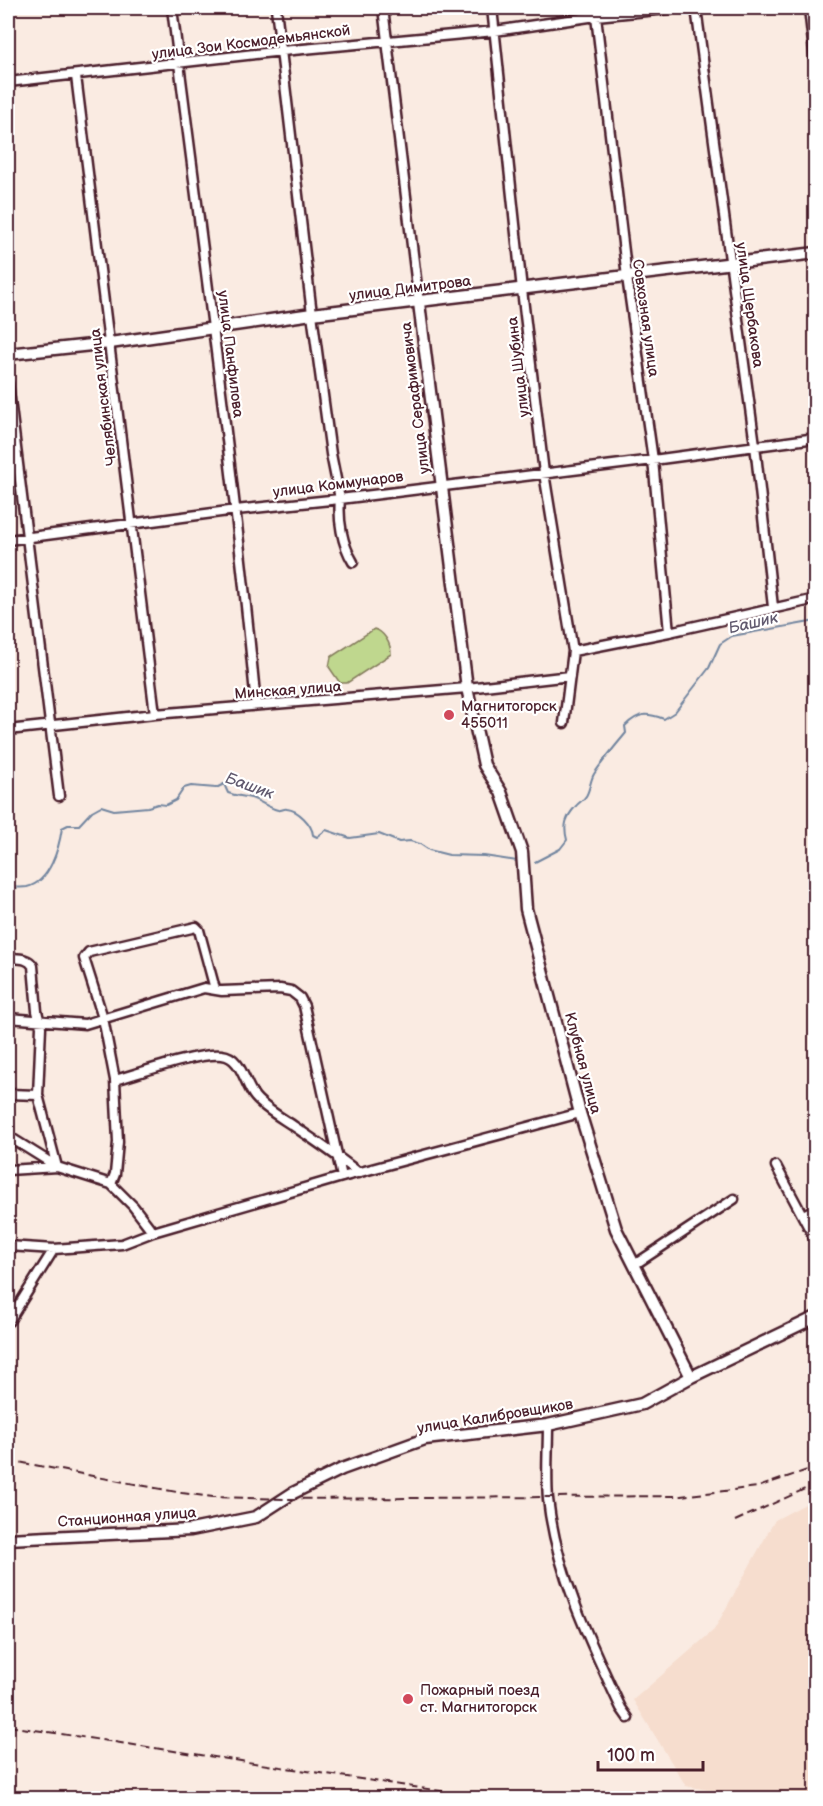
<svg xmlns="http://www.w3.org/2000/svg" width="823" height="1806" font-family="'Balsamiq Sans',sans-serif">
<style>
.built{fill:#f6ddce}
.green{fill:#bfd78e;stroke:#847b5c;stroke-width:1.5}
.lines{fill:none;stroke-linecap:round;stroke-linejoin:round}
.stream{stroke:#72859f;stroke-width:2}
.minor-casing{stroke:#4a1f2b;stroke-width:13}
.tertiary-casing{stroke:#4a1f2b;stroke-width:15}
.minor{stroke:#fff;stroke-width:8}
.tertiary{stroke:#fff;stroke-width:10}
.rail{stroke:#4a1f2b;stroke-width:2;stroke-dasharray:9 4.5;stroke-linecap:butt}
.poi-dot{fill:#d1495b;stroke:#fff;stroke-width:2}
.labels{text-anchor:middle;stroke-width:4.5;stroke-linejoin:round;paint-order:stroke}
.street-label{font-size:15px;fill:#4a1f2b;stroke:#fff}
.poi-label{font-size:15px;fill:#4a1f2b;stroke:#fff;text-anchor:start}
.water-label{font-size:16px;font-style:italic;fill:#615a6f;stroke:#fff}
</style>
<rect width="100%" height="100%" fill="#faebe2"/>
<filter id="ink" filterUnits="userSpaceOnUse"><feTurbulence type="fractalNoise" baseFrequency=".0167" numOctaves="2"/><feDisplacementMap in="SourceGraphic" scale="12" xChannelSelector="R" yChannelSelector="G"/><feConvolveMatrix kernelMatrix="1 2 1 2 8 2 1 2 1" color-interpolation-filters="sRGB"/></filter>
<g filter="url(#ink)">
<path class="built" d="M815,1499V1798H754L686,1786L633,1700L714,1630L775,1520Z"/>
<path class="green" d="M374,629C384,631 391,644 391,654L347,683H340L329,667L331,657Z"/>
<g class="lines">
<path class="stream" d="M535,862L560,849L567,840C563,825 566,817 576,806C579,802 584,800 586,796C590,790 590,781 594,774C604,759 615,746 626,733L625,726C639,712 647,713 664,719L675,712L709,668L720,644L732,636L816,621
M8,887C13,887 21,888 27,887C50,882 59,848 62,828L68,825H79L92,811L101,806L114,810L148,807L158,804L166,805L176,800L184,788L191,786L216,788L224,784L228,793C236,796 244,796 251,798C260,801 269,808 278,810C281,811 284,808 287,809C298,810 312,824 313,835L317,837L326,830L350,838L379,834L399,842L410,841L420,844L429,850L449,855L484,856L517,861"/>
<g class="minor-casing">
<path id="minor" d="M172,8C201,240 234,472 256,705
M276,8L312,314L331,454L340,499C338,520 342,544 353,562
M383,8L419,303
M492,8L522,290L544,473L573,651L564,723
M595,8L627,277L653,460L669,632
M696,8L755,445L773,607
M809,8L816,70
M76,76L155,714
M8,82L282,51L495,31L596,16L677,8
M8,383L59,796
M8,540L236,510L340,499L653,460L816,438
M573,651L669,632L816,599
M8,730L155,714L467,688L570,676
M8,958C17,959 28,957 33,966L37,1011L41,1027L38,1095L57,1167
M8,1018L85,1024L204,988L222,991L280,989L291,991L300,998L304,1006L342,1177
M115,1080C140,1073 199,1052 222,1055C242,1057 244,1084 255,1097C265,1109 282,1118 295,1127C317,1142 338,1156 359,1173
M8,1094L38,1095
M8,1136L56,1166
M776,1166L816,1241
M8,1170L57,1167L111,1184L133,1206L153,1232
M111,1184L115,1174L118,1142L115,1080L103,1018L84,958L89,952L196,927L199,930L215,989
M803,1215L816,1209
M8,1246L54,1249L122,1244L153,1232L342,1177L580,1113
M634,1265L734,1199
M8,1320L9,1321L54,1249
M548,1425C548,1450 546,1475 548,1499C556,1572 590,1642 621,1708L628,1718"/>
</g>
<g class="tertiary-casing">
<path id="tertiary" d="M419,303L467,688L484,765L501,792L522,852L526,909L580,1113L611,1213L616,1229L691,1377
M8,354L110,343L312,314L816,253
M8,1539L191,1530L256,1517L293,1493L342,1469L425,1439L548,1425L642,1404L691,1377L816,1317"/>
</g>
<use href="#minor" class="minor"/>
<use href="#tertiary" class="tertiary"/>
<path class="rail" d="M8,1460L182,1493L213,1497L285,1499L681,1496L758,1487L816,1467
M735,1521L816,1484
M8,1726L487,1798"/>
</g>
</g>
<g class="poi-dot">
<circle cx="449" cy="715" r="6"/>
<circle cx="408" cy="1699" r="6"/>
</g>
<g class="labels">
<g class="street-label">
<text transform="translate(251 42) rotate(-7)" y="5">улица Зои Космодемьянской</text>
<text transform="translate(410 288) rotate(-7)" y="5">улица Димитрова</text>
<text transform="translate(750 305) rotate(82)" y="5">улица Щербакова</text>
<text transform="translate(646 318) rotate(82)" y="5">Совхозная улица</text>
<text transform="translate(231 354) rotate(83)" y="5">улица Панфилова</text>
<text transform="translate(518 367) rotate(-97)" y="5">улица Шубина</text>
<text transform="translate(103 397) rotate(-97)" y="5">Челябинская улица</text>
<text transform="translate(415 398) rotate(-97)" y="5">улица Серафимовича</text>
<text transform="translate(338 484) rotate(-7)" y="5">улица Коммунаров</text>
<text transform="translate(288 690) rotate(-4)" y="5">Минская улица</text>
<text transform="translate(583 1063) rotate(75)" y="5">Клубная улица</text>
<text transform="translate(495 1416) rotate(-9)" y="5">улица Калибровщиков</text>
<text transform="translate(127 1517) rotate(-4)" y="5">Станционная улица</text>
</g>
<g class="poi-label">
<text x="461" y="711">Магнитогорск<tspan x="461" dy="17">455011</tspan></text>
<text x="420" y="1695">Пожарный поезд<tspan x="420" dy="17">ст. Магнитогорск</tspan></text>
</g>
<g class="water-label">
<text transform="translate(753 622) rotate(-13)" y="6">Башик</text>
<text transform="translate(250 785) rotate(20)" y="6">Башик</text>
</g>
</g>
<rect width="823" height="1806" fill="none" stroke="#fff" stroke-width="30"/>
<rect x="15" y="15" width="793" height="1776" fill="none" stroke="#4a1f2b" stroke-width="2" filter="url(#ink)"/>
<path d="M598 1761v9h105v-9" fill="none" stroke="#4a1f2b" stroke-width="3"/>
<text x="607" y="1761" font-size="18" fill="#4a1f2b" stroke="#ffffff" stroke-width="4.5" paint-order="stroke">100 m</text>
</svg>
